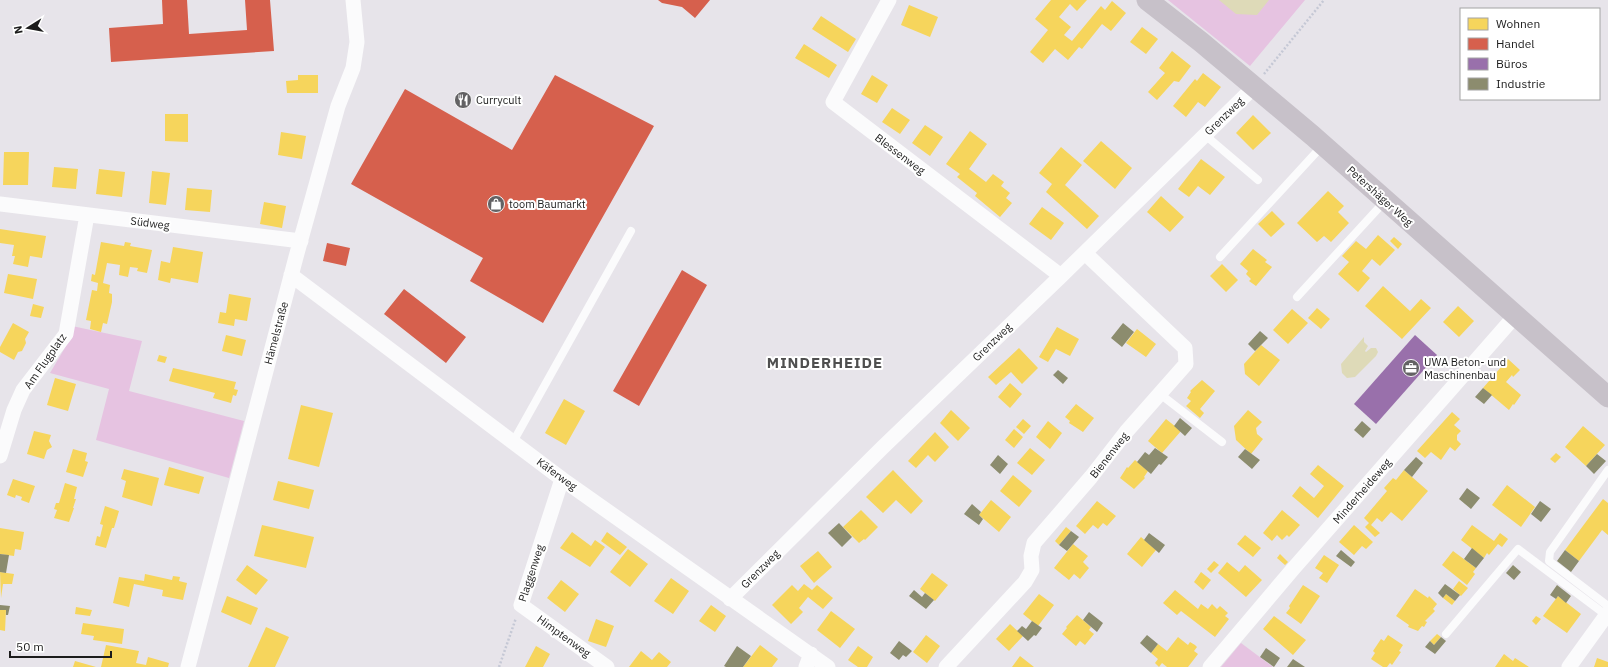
<svg xmlns="http://www.w3.org/2000/svg" width="1608" height="667" font-family="'IBM Plex Sans',sans-serif">
<style>
.grass{fill:#e6c3e1}
.water{fill:#dedab8}
.homes{fill:#f6d55c}
.shops{fill:#d6604d}
.offices{fill:#9970ab}
.industry{fill:#8c8c6e}
.lines{fill:none;stroke-linecap:round;stroke-linejoin:round}
.path{stroke:#c5c8d5;stroke-width:2.5;stroke-dasharray:2 2;stroke-linecap:butt}
.lane{stroke:#fbfbfc;stroke-width:8}
.street{stroke:#fbfbfc;stroke-width:15}
.secondary{stroke:#c7c1c9;stroke-width:21}
.labels{text-anchor:middle;stroke-width:4;stroke-linejoin:round;paint-order:stroke}
.poi-label{font-size:11px;fill:#1c1c1c;stroke:#fff;text-anchor:start}
.street-label{font-size:11px;fill:#1c1c1c;stroke:#fff}
.district-label{font-size:15px;font-weight:bold;letter-spacing:1px;fill:#4f4f4f;stroke:#fff}
</style>
<rect width="100%" height="100%" fill="#e7e4ea"/>
<path class="grass" d="M1168,0H1305L1250,66Z
M72,326L142,341L129,391L244,421L229,478L96,440L109,389L50,373L66,346Z
M1241,643L1273,667H1221Z"/>
<path class="water" d="M1219,0H1269L1257,15L1236,14Z
M1364,337V342L1368,346L1365,351L1366,352L1371,348H1376L1378,352L1376,356L1355,377L1347,378L1342,373L1341,364Z"/>
<path class="homes" d="M1051,0H1087L1077,11L1070,4L1059,17L1071,27L1064,35L1072,41L1101,6L1105,10L1112,1L1126,13L1111,31L1102,24L1082,49L1079,47L1068,60L1055,49L1043,63L1030,52L1048,30L1035,19Z
M909,5L938,17L930,37L901,25Z
M821,16L856,39L848,52L812,29Z
M1142,27L1158,39L1146,54L1130,42Z
M804,44L837,65L829,78L795,58Z
M1172,51L1191,66L1179,82L1174,81L1157,100L1148,92L1165,73L1159,68Z
M1203,73L1221,87L1205,107L1198,102L1186,117L1173,106L1195,79L1197,81Z
M298,75H318V93H287L286,81L298,80Z
M872,75L888,85L877,103L861,94Z
M892,108L910,120L900,134L882,122Z
M165,114H188V142L165,141Z
M1253,115L1271,133L1253,150L1236,133Z
M925,125L943,137L930,156L912,143Z
M970,131L987,144L969,169L986,182L993,174L1004,182L1001,186L1010,193L1006,198L1012,203L1000,217L975,196L977,193L957,177L960,174L946,164Z
M281,132L306,136L302,159L278,155Z
M1101,141L1132,168L1115,189L1083,161Z
M1061,147L1082,165L1065,185L1099,216L1087,229L1046,192L1052,184L1039,173Z
M4,152H29L28,185H3Z
M1201,159L1225,177L1210,195L1198,186L1189,197L1178,189Z
M54,167L78,169L76,189L52,187Z
M99,169L125,172L122,197L96,194Z
M152,171L170,173L166,205L149,203Z
M187,188L212,190L210,212L185,210Z
M1328,191L1344,206L1338,212L1349,223L1331,242L1324,236L1317,242L1297,223Z
M1161,196L1184,217L1170,232L1147,212Z
M264,202L286,206L282,228L260,224Z
M1042,207L1064,223L1051,240L1029,224Z
M1272,211L1285,224L1271,237L1258,224Z
M0,229L46,236L42,258L30,256L28,267L13,264L15,256H12L14,245L0,243Z
M1378,235L1395,250L1380,266L1372,259L1362,271L1370,278L1358,292L1338,274L1349,262L1342,256L1356,241L1366,249Z
M1394,237L1402,244L1398,249L1390,241Z
M101,242L124,246L125,242L131,243L130,246L152,250L147,273L137,271L138,268L130,267L128,277L119,275L120,265L107,263L103,283L110,285L109,293L112,294V302L107,324L103,323L101,332L90,329L91,321L86,320L92,290L97,291L98,283L91,281L92,274L95,275Z
M173,247L203,252L198,283L171,278L170,283L158,280L161,261L170,263Z
M1253,249L1267,260L1265,262L1272,267L1256,286L1249,281L1251,279L1246,274L1248,271L1240,264Z
M1222,264L1238,280L1226,292L1210,276Z
M8,274L37,279L33,299L4,293Z
M1383,286L1410,311L1421,299L1431,308L1402,339L1365,306Z
M229,294L251,298L247,321L235,319L234,326L218,323L220,312L226,313Z
M33,304L44,307L41,318L30,316Z
M1458,306L1474,321L1459,337L1443,322Z
M1317,308L1330,319L1321,329L1308,318Z
M1292,309L1308,323L1288,344L1273,330Z
M13,323L29,332L25,339L26,343L22,351L18,352L14,360L0,352V347Z
M1057,327L1079,339L1070,356L1056,349L1048,362L1039,357Z
M1137,329L1156,344L1146,357L1126,343Z
M226,335L246,340L242,356L222,351Z
M1261,345L1280,360L1259,386L1245,374L1244,364Z
M1019,348L1038,368L1022,384L1011,372L996,385L988,377Z
M159,355L167,357L165,363L157,361Z
M1508,359L1520,370L1513,377L1512,375L1506,382L1521,395L1514,405L1513,404L1509,410L1483,388Z
M173,368L236,382L234,389L238,390L236,396L233,395L231,403L213,398L215,393L169,381Z
M55,378L76,384L68,411L47,405Z
M1202,380L1215,391L1200,409L1204,413L1200,418L1186,406L1191,401L1187,398L1191,392L1190,391Z
M1010,383L1022,394L1010,408L998,397Z
M564,399L585,411L566,445L545,433Z
M1076,404L1094,418L1083,432L1069,423L1070,421L1065,417Z
M301,405L333,413L319,467L288,459Z
M951,410L970,428L958,441L940,423Z
M1248,410L1262,422L1256,428L1257,434L1263,439L1251,454L1236,440L1234,426Z
M1452,412L1460,419L1454,425L1461,431L1457,435V440L1461,444L1455,451L1450,447L1441,460L1431,452L1425,458L1417,451Z
M1023,419L1031,426L1024,434L1016,427Z
M1166,419L1181,431L1162,453L1148,441Z
M1048,421L1062,433L1050,449L1036,437Z
M1583,426L1605,445L1586,466L1565,447Z
M1014,429L1023,437L1014,448L1005,440Z
M34,431L51,435L49,441L52,447L47,450L44,459L27,454Z
M935,432L949,447L935,462L928,455L916,468L908,461Z
M1030,448L1045,460L1032,475L1017,463Z
M73,449L87,453L85,461L88,462L83,477L66,472Z
M1556,453L1561,457L1555,463L1550,459Z
M1135,460L1148,471L1144,477L1145,478L1134,489L1120,478L1127,467L1128,468Z
M1318,465L1344,486L1318,518L1292,496L1300,486L1314,498L1324,486L1310,474Z
M169,467L204,477L199,494L164,485Z
M124,469L159,478L152,506L122,497L126,481L121,479Z
M893,470L923,501L911,514L896,500L883,513L866,497Z
M1404,470L1428,491L1402,521L1391,512L1382,522L1377,518L1371,525L1380,533L1375,537L1365,527L1369,523L1364,518L1387,491L1384,488L1393,478L1396,480Z
M1013,475L1032,491L1019,507L1000,491Z
M13,479L35,486L29,503L21,500L22,497L16,495L15,498L7,495Z
M278,481L314,490L309,509L273,500Z
M65,483L77,487L74,499H76L73,508H74L69,522L54,518L57,510L54,509L56,503H59Z
M1507,485L1535,507L1521,527L1492,505Z
M1603,499L1608,503V535L1602,530L1579,561L1565,550Z
M991,500L1011,517L999,532L979,515Z
M1097,501L1116,516L1107,526L1103,523L1098,529L1093,525L1085,534L1076,526Z
M105,506L119,511L114,528H112L106,548L95,545L97,536L100,537L103,525L100,524Z
M861,510L878,527L865,540L864,539L859,543L843,527Z
M1282,510L1300,525L1289,537L1287,535L1282,540L1277,535L1272,541L1263,533Z
M262,525L314,537L306,568L254,556Z
M1354,525L1373,542L1366,549L1362,546L1354,555L1339,542Z
M1472,525L1494,541L1500,533L1508,539L1502,547L1498,544L1489,555L1487,553L1484,558L1461,540Z
M1066,527L1071,531L1059,545L1055,541Z
M0,528L24,532L21,550L15,549L14,556L0,554Z
M572,532L591,546L595,540L605,547L590,567L560,548Z
M607,532L627,547L620,555L601,541Z
M1245,535L1261,548L1253,557L1237,544Z
M1141,537L1156,550L1142,567L1127,554Z
M1073,544L1088,556L1083,562L1089,568L1080,579L1074,574L1069,580L1054,568Z
M628,549L648,564L630,587L610,572Z
M818,551L832,567L814,583L800,566Z
M1453,551L1476,568L1473,572L1475,574L1467,585L1442,565Z
M1280,554L1288,562L1285,565L1277,558Z
M1324,555L1339,565L1327,583L1319,578L1323,573L1315,568Z
M1214,561L1219,565L1211,573L1207,569Z
M1227,562L1239,572L1245,565L1262,580L1246,597L1218,573Z
M247,565L268,580L256,595L236,580Z
M0,572L14,574L12,584H3L1,598Z
M1201,572L1211,580L1203,590L1194,582Z
M932,573L948,585L935,601L920,589Z
M145,574L172,580L173,576L180,577L179,581L187,583L183,600L162,596L163,590L134,584L129,607L113,603L119,577L144,581Z
M671,578L689,591L673,614L654,601Z
M561,580L579,594L565,612L547,598Z
M1459,581L1468,588L1461,596L1453,589Z
M804,584L812,590L817,585L833,598L823,609L808,597L799,608L803,612L791,624L772,605L792,585L798,591Z
M1303,585L1320,596L1301,624L1286,613L1290,608L1289,606Z
M1415,589L1428,598L1429,596L1437,604L1433,609L1435,611L1425,621L1427,622L1424,627L1422,626L1418,631L1408,627L1409,625L1396,616Z
M1175,590L1198,609L1201,604L1208,609L1212,604L1217,609L1220,606L1228,613L1225,616L1229,619L1215,637L1181,611L1177,615L1163,603Z
M1039,594L1054,605L1038,626L1023,614Z
M1446,594L1455,601L1452,605L1443,598Z
M227,596L258,608L251,625L221,612Z
M1558,596L1581,614L1567,633L1543,616Z
M711,605L726,616L715,632L699,621Z
M76,607L92,610L90,616L75,614Z
M0,610H6L5,631L0,630Z
M831,611L855,629L840,648L817,630Z
M1077,615L1091,627L1089,630L1094,634L1085,645L1080,641L1076,646L1062,634L1067,628L1066,627Z
M1274,616L1306,640L1293,655L1263,629Z
M1536,616L1541,619L1536,625L1532,621Z
M596,619L614,626L606,647L588,641Z
M83,623L124,629L122,644L93,640L94,636L81,634Z
M1010,624L1023,636L1009,651L996,639Z
M266,627L289,637L275,667H248Z
M1437,634L1441,637L1434,645L1430,641Z
M926,635L940,646L927,663L913,652Z
M1388,635L1403,645L1399,651L1401,652L1392,665L1390,663L1387,667H1383L1371,659L1375,653L1373,651L1381,639L1384,641Z
M1178,637L1188,645L1190,642L1195,645L1197,647L1194,651L1198,654L1188,667H1167L1162,663L1159,667L1155,663L1158,659L1151,653L1158,644L1167,651Z
M106,645L139,651L136,663L146,665L148,657L169,663L168,667H101Z
M760,645L778,659L772,667H743Z
M536,646L550,654L543,667H525Z
M858,646L873,657L867,667H858L848,660Z
M641,651L652,660L659,652L671,662L667,667H629Z
M1504,654L1513,661L1515,658L1529,667H1495Z
M1020,656L1034,667H1012Z
M1597,658L1608,662V667H1594Z
M75,661L96,667H73Z"/>
<path class="shops" d="M162,0H187L189,34L247,30L245,0H270L274,51L111,62L109,28L163,24Z
M658,0H710L695,18L682,7L662,3Z
M555,75L654,126L543,323L470,281L483,258L351,184L405,89L512,150Z
M327,243L350,248L346,266L323,261Z
M682,270L707,285L639,406L613,391Z
M404,289L466,337L446,363L384,314Z"/>
<path class="offices" d="M1415,335L1437,355L1376,424L1354,404Z"/>
<path class="industry" d="M1123,323L1134,332L1122,347L1111,338Z
M1260,331L1268,338L1255,351L1248,344Z
M1058,370L1068,378L1063,384L1053,375Z
M1483,388L1492,395L1484,404L1475,397Z
M1180,418L1192,428L1185,436L1174,426Z
M1362,421L1371,429L1363,438L1354,430Z
M1155,448L1168,457L1161,465L1159,464L1151,474L1137,462L1145,452L1149,455Z
M1245,449L1260,460L1252,469L1238,457Z
M1597,454L1606,461L1594,474L1586,466Z
M998,455L1008,464L1000,474L990,465Z
M1416,457L1423,463L1412,477L1404,470Z
M1467,488L1480,498L1471,509L1459,499Z
M1540,501L1551,509L1541,522L1531,514Z
M972,504L981,512L979,515L983,519L979,525L964,514Z
M839,523L852,537L842,547L828,533Z
M1071,531L1079,537L1067,551L1059,545Z
M1149,533L1165,545L1159,553L1144,540Z
M1472,548L1484,558L1476,568L1464,559Z
M1341,550L1355,562L1351,567L1336,556Z
M1565,550L1579,561L1571,572L1557,561Z
M0,554L9,555L6,573L0,572Z
M1513,565L1521,572L1514,580L1506,573Z
M1445,584L1460,595L1455,601L1446,594L1443,598L1438,593Z
M1557,585L1571,596L1566,603L1558,596L1556,599L1550,595Z
M914,590L922,597L925,593L934,600L926,609L909,596Z
M0,605L10,606L8,615H6V610H0Z
M1089,612L1103,623L1097,632L1083,620Z
M1032,621L1042,628L1036,636L1034,635L1028,641L1017,631L1022,626L1026,629Z
M1147,635L1158,644L1151,653L1140,643Z
M1441,637L1446,641L1435,654L1425,647L1430,641L1434,645Z
M899,641L912,651L906,657L903,655L899,660L890,653Z
M737,646L751,656L743,667H726L724,666Z
M1266,648L1280,658L1274,667L1260,657Z
M1293,659L1305,667H1287Z"/>
<g class="lines">
<path class="path" d="M1264,74L1324,0
M499,667L516,618"/>
<path class="lane" d="M1205,135L1258,180
M1220,257L1322,146
M1297,297L1385,201
M1160,394L1222,442
M513,442L631,231
M1608,470L1550,552L1549,561L1608,606
M1446,634L1518,549L1606,615"/>
<path class="street" d="M889,0L833,102L1061,276
M0,204L301,241
M291,275L562,479L828,667
M0,456L14,410L23,390L66,334L87,215
M562,479L521,605L607,667
M730,599L883,447L1061,276L1254,87
M188,667L296,257L338,106L353,68L357,42L353,0
M806,667L811,654
M946,667L1025,582L1032,570L1031,556L1034,543L1091,477L1126,432L1186,364L1185,348L1085,253
M1210,667L1293,569L1515,316
M1569,667L1608,613"/>
<path class="secondary" d="M1147,0L1201,42L1313,136L1608,397"/>
</g>
<defs>
<g id="restaurant-disc" transform="scale(0.9)"><circle r="9.5" fill="#636264" stroke="#fff"/><path d="M-5-6h1v4h1v-4h1v4h1v-4h1v5L-1.5 .5V6h-2V.5L-5-1ZM5-6V6H3V1.5H1.5Q1.5-4 5-6Z" fill="#fff"/></g>
<g id="shop-disc" transform="scale(0.9)"><circle r="9.5" fill="#636264" stroke="#fff"/><path d="M-5-2.5h2.3a2.7 3.5 0 0 1 5.4 0H5L5.5 6h-11ZM-1.5-2.5h3a1.5 2.3 0 0 0-3 0Z" fill="#fff"/></g>
<g id="office-disc" transform="scale(0.9)"><circle r="9.5" fill="#636264" stroke="#fff"/><path d="M-6-3h4V-5.5h4V-3h4V5H-6ZM-1-4.5V-3h2v-1.5ZM-6 0V1H6V0Z" fill="#fff"/></g>
</defs>
<g fill-rule="evenodd">
<use href="#restaurant-disc" x="463" y="100"/>
<use href="#shop-disc" x="496" y="204"/>
<use href="#office-disc" x="1411" y="368"/>
</g>
<g class="labels">
<g class="poi-label">
<text x="476" y="104">Currycult</text>
<text x="509" y="208">toom Baumarkt</text>
<text x="1424" y="366">UWA Beton- und<tspan x="1424" dy="13">Maschinenbau</tspan></text>
</g>
<g class="street-label">
<text transform="translate(1224 116) rotate(-44)" y="4">Grenzweg</text>
<text transform="translate(900 154) rotate(37)" y="4">Blessenweg</text>
<text transform="translate(1380 196) rotate(42)" y="4">Petershäger Weg</text>
<text transform="translate(150 223) rotate(7)" y="4">Südweg</text>
<text transform="translate(276 333) rotate(-75)" y="4">Hämelstraße</text>
<text transform="translate(992 342) rotate(-44)" y="4">Grenzweg</text>
<text transform="translate(45 361) rotate(-55)" y="4">Am Flugplatz</text>
<text transform="translate(1109 455) rotate(-52)" y="4">Bienenweg</text>
<text transform="translate(557 474) rotate(36)" y="4">Käferweg</text>
<text transform="translate(1362 491) rotate(-49)" y="4">Minderheideweg</text>
<text transform="translate(760 569) rotate(-45)" y="4">Grenzweg</text>
<text transform="translate(531 573) rotate(-72)" y="4">Plaggenweg</text>
<text transform="translate(564 636) rotate(36)" y="4">Himptenweg</text>
</g>
<g class="district-label">
<text x="825" y="368">MINDERHEIDE</text>
</g>
</g>
<rect x="1460" y="8" width="140" height="92" fill="#ffffff" stroke="#a4a4a4"/>
<rect x="1468" y="18" width="20" height="12" fill="#f6d55c" stroke="#a4a4a4"/>
<text x="1496" y="28" font-size="12" fill="#1c1c1c">Wohnen</text>
<rect x="1468" y="38" width="20" height="12" fill="#d6604d" stroke="#a4a4a4"/>
<text x="1496" y="48" font-size="12" fill="#1c1c1c">Handel</text>
<rect x="1468" y="58" width="20" height="12" fill="#9970ab" stroke="#a4a4a4"/>
<text x="1496" y="68" font-size="12" fill="#1c1c1c">Büros</text>
<rect x="1468" y="78" width="20" height="12" fill="#8c8c6e" stroke="#a4a4a4"/>
<text x="1496" y="88" font-size="12" fill="#1c1c1c">Industrie</text>
<g transform="translate(28 28) rotate(259)" stroke="#ffffff" stroke-width="3" paint-order="stroke">
<path d="M0-3L7 15L0 10L-7 15Z" fill="#1c1c1c"/>
<text y="-6" font-size="11" font-weight="bold" text-anchor="middle" fill="#1c1c1c">N</text>
</g>
<path d="M10 651v6h101v-6" fill="none" stroke="#1c1c1c" stroke-width="2"/>
<text x="16" y="651" font-size="12" fill="#1c1c1c" stroke="#ffffff" stroke-width="3" paint-order="stroke">50 m</text>
</svg>
